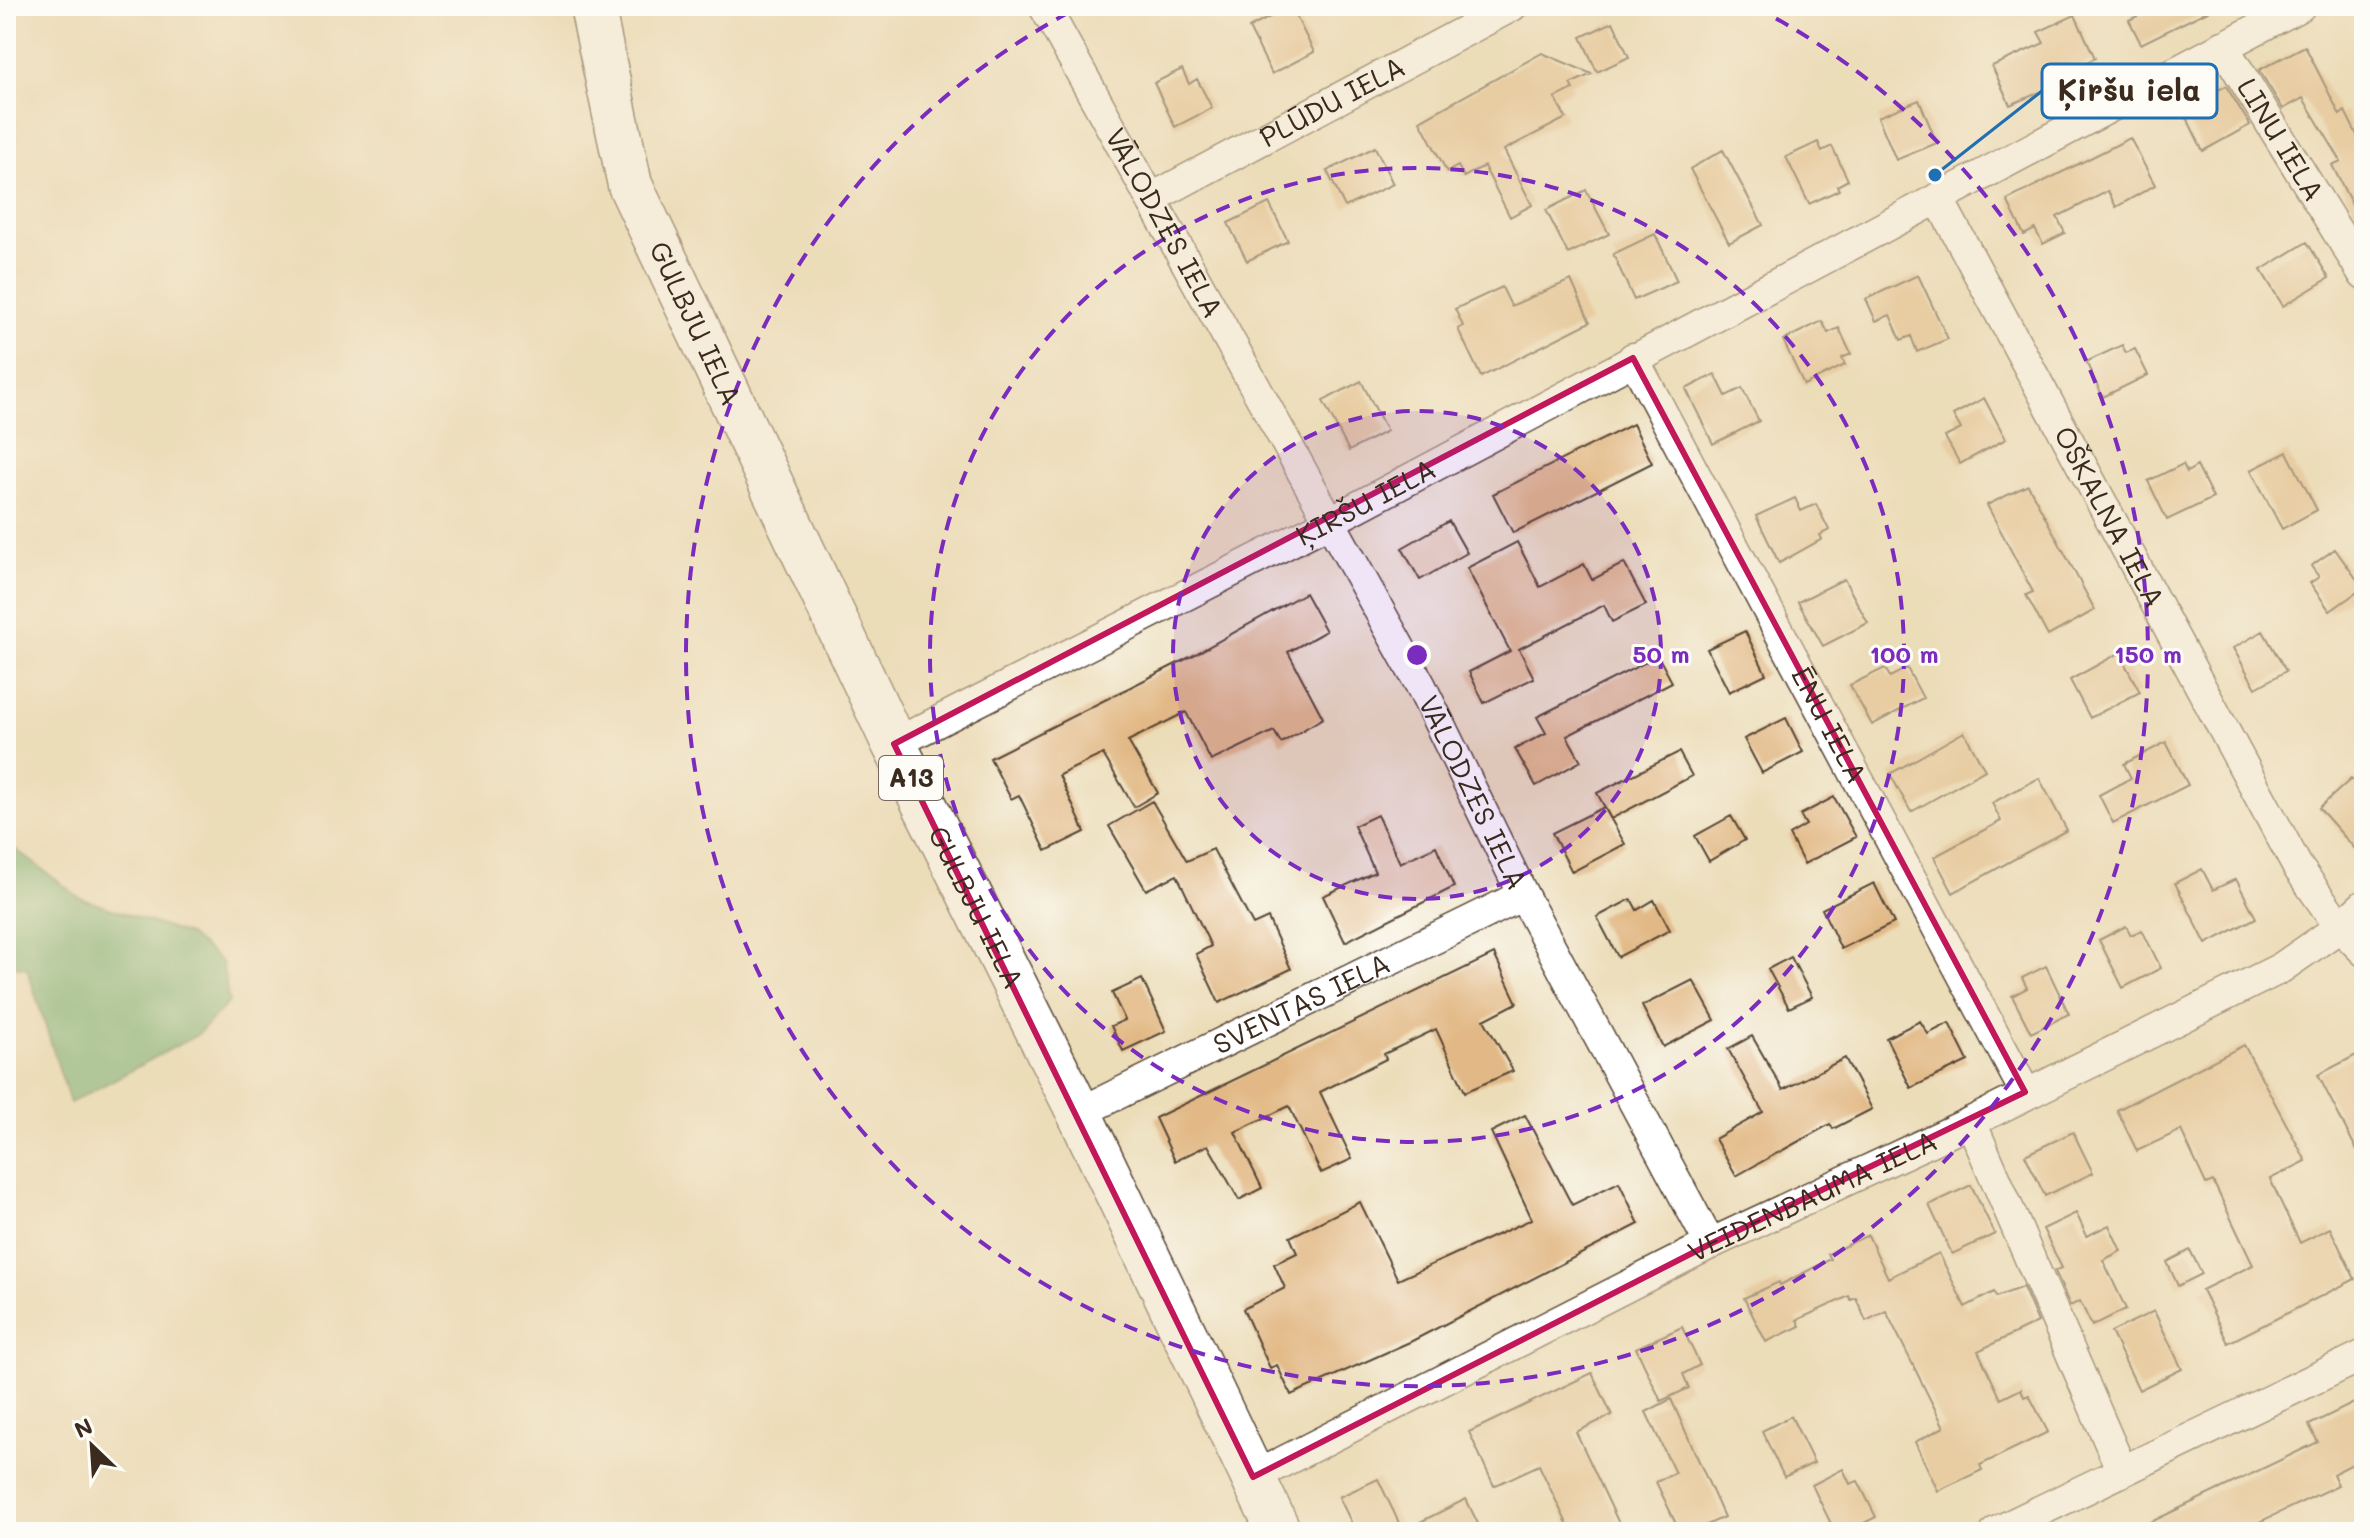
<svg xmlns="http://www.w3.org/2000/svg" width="2370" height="1538" font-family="Mali,sans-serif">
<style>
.forest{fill:#6cae72;stroke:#546c48;stroke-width:2}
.building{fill:#e2b986}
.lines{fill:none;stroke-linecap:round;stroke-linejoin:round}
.street-casing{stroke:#564535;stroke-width:33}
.primary-casing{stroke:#564535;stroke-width:47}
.street{stroke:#fff;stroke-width:30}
.primary{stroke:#fff;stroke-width:44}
.marked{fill:none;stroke:#c2185b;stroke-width:6;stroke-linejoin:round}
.ring{fill:none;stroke:#7b2cbf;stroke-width:4;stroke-dasharray:14 10}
.labels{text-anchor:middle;stroke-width:6;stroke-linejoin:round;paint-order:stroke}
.shield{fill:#fdfcf7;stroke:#75695f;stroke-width:2}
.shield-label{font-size:26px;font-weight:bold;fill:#3b2a1e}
.street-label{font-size:28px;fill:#3b2a1e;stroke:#fdfcf7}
.centre{fill:#7b2cbf;stroke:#fdfcf7;stroke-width:4}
.ring-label{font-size:24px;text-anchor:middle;font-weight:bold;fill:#7b2cbf;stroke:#fdfcf7;stroke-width:6;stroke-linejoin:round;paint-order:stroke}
.leader{fill:none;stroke:#1f6fb2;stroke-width:3}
.callout-dot{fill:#1f6fb2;stroke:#fdfcf7;stroke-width:3}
.callout{fill:#fdfcf7;stroke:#1f6fb2;stroke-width:3}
.callout-label{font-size:30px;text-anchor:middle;font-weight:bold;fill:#3b2a1e}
</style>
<rect width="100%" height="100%" fill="#fdfcf7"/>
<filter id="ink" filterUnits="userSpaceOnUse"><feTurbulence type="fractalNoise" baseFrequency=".0125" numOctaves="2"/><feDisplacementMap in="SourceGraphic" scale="16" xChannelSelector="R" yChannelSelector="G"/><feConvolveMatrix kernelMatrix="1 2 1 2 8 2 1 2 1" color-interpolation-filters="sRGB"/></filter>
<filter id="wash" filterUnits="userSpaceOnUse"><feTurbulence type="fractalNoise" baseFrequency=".006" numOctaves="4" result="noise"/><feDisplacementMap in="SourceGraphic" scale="32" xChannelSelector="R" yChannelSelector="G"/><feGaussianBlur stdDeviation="1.8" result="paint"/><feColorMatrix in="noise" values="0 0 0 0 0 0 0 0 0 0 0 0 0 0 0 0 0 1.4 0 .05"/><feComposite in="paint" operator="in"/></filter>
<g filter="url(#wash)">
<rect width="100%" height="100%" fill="#ecddb9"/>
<path class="forest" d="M6,842L80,898L188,935L222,962L229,1002L197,1035L70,1103L27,968L6,965Z"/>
<g id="blocks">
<path class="building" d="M1291,6L1314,52L1272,74L1249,28Z
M2159,6H2218L2141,44L2129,20Z
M2075,15L2095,58L2045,84L2047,89L2010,105L1992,66L2044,43L2038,32Z
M1613,22L1629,57L1597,72L1581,37Z
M2305,46L2340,115L2345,111L2364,149V229L2332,165L2341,161L2303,98L2283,109L2259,70Z
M1542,53L1592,74L1570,84L1573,89L1555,98L1566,118L1504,150L1532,205L1510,217L1484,166L1464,177L1458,166L1447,172L1420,121Z
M1182,69L1189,84L1197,79L1212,108L1175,127L1154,83Z
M2226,86L2250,125L2203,151L2182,108Z
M1919,100L1937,143L1896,160L1878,117Z
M2130,138L2155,185L2116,207L2108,191L2057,217L2065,233L2043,244L2035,229L2024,235L2007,200Z
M1818,142L1822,151L1832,146L1848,180L1837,186L1839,190L1809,204L1786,157Z
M1375,147L1393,184L1345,207L1327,171Z
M1723,150L1763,225L1729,243L1690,169Z
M1586,190L1609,234L1568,254L1546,210Z
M1269,203L1288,241L1247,261L1228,223Z
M1655,234L1677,281L1634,300L1613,254Z
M2307,242L2329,278L2283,306L2261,270Z
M1918,275L1948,339L1917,352L1911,336L1901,340L1890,315L1876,321L1866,299Z
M1571,280L1590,322L1481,377L1458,329L1463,326L1455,309L1502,287L1511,306Z
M1822,321L1828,333L1839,328L1851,354L1842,358L1845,365L1804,385L1783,340Z
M2122,345L2126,353L2135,349L2148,375L2103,397L2086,362Z
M1715,374L1726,396L1742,388L1759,421L1713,444L1686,389Z
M1361,381L1387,431L1349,451L1323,401Z
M1984,398L2006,439L1960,464L1945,437L1961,429L1953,415Z
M1633,424L1652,463L1513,533L1493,494Z
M2287,452L2317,510L2282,529L2251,470Z
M2183,464L2187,472L2197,466L2213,498L2167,520L2148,481Z
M2028,485L2095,610L2048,636L2026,595L2033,592L1987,505Z
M1795,498L1801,511L1816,504L1829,530L1820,535L1822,539L1779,563L1756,516Z
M1449,521L1467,553L1420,580L1402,548Z
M1517,542L1540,587L1584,564L1592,580L1624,563L1646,605L1612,622L1604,605L1519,649L1534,678L1484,703L1469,672L1510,651L1467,568Z
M2335,549L2363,588L2330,611L2310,583L2319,577L2311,566Z
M1844,579L1868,623L1823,646L1798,602Z
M1305,593L1326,631L1288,652L1323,718L1281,743L1274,731L1211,761L1186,712L1128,741L1158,793L1134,807L1103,754L1059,775L1085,832L1046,851L1019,795L1011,799L990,758L1190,657Z
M1745,631L1766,674L1729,692L1707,649Z
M2263,631L2286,671L2256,688L2233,648Z
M2119,653L2140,692L2090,718L2070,680Z
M1658,656L1672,682L1567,736L1581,761L1536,786L1515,749L1546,733L1537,717Z
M1885,668L1890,677L1907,668L1923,698L1872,725L1850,685Z
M1786,718L1803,752L1762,773L1744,739Z
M1964,732L1985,770L1911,812L1890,774Z
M2166,742L2188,785L2113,823L2099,795L2131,778L2124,764Z
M1679,752L1692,776L1611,819L1597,793Z
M2039,778L2067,830L1953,893L1934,857L2001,821L1992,803Z
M2351,779L2364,793V859L2319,808Z
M1834,797L1856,837L1804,864L1789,835L1806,825L1800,815Z
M1152,801L1187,861L1213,849L1253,925L1268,918L1291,969L1219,1003L1196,954L1211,946L1177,875L1146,890L1109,826Z
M1604,807L1625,844L1572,872L1552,833Z
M1377,815L1400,863L1436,846L1454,887L1345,942L1323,896L1375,872L1354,826Z
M1731,816L1745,840L1709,861L1695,836Z
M2202,869L2213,890L2236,879L2256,918L2206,944L2175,883Z
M1874,883L1894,923L1841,949L1822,909Z
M1631,899L1637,910L1654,900L1670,930L1618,957L1597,917Z
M2126,926L2131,935L2142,930L2161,968L2123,988L2099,940Z
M1494,954L1517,1003L1484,1020L1513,1071L1465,1092L1436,1029L1384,1054L1386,1059L1320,1092L1352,1159L1321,1173L1289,1106L1235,1132L1262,1188L1239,1200L1208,1145L1175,1161L1155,1118Z
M1791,957L1812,997L1789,1008L1768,969Z
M2046,966L2069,1014L2031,1033L2012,996L2027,988L2022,978Z
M1142,979L1166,1031L1123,1051L1111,1026L1125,1020L1112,993Z
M1693,980L1715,1020L1663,1047L1642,1006Z
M1920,1021L1928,1034L1949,1023L1968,1061L1911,1088L1886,1038Z
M1752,1036L1783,1090L1845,1058L1872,1109L1833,1129L1830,1124L1736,1176L1715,1139L1763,1112L1728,1049Z
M2244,1045L2306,1161L2270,1179L2300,1243L2330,1228L2355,1279L2228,1343L2202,1290L2253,1265L2213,1181L2206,1184L2181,1130L2137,1151L2117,1110Z
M2364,1051V1164L2318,1075Z
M1525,1115L1572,1205L1619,1182L1639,1224L1412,1341L1291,1395L1277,1365L1270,1368L1243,1309L1285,1288L1274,1264L1297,1253L1290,1237L1360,1202L1398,1280L1532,1219L1491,1132Z
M2073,1132L2093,1173L2045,1196L2025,1155Z
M1971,1185L1995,1234L1952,1254L1929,1205Z
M2076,1213L2087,1236L2109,1225L2121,1251L2103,1260L2126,1309L2092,1326L2080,1301L2070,1306L2055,1271L2062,1268L2043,1229Z
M1868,1235L1888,1278L1939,1253L1965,1307L1994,1292L1996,1297L2023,1287L2038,1322L1978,1351L2001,1399L2021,1389L2024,1397L2029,1395L2048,1432L1980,1465L1982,1470L1938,1491L1915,1442L1944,1427L1886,1311L1866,1321L1856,1298L1851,1300L1849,1296L1797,1320L1800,1326L1766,1342L1744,1298L1779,1282L1780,1285L1831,1259L1828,1254Z
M2190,1250L2202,1274L2178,1286L2167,1262Z
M2154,1311L2182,1369L2139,1390L2111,1332Z
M1682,1327L1700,1365L1683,1374L1689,1388L1661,1401L1636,1348Z
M1592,1373L1612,1415L1576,1432L1623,1532H1571L1539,1465L1494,1486L1469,1432Z
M2364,1398V1458L2333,1474L2338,1485L2238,1532H2130L2318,1442L2309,1425Z
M1671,1399L1724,1517L1692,1532H1680L1656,1482L1675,1473L1646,1412Z
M1791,1416L1814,1463L1784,1477L1762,1431Z
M1843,1469L1850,1484L1858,1481L1876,1517L1846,1532H1835L1812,1485Z
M1378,1479L1400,1525L1387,1532H1356L1339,1497Z
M1466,1499L1482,1532H1400Z"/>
</g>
</g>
<g filter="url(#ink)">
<use href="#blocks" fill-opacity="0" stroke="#564535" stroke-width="2"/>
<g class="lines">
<g class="street-casing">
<g id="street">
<path id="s1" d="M1044,6L1421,686L1523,895L1710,1244"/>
<path id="s2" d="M2223,46L2364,275"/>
<path id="s3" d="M1154,197L1512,6"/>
<path id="s4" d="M1938,198L2297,866L2340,927L2364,951"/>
<path id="s5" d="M1633,358L2025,1092"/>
<path id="s6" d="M894,744L1329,522L2300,6"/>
<path id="s7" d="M1079,1113L1523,895"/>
<path d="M1971,1122L2121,1469"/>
<path id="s8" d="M1253,1477L1710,1244L1971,1122L2281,968L2340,927L2364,905"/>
<path d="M1996,1532L2364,1355"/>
</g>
</g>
<g class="primary-casing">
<g id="primary">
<path id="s9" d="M592,6L630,185L894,744L1079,1113L1279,1532"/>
</g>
</g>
<use href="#street" class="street"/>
<use href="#primary" class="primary"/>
</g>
</g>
<path d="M0 0H2370V1538H0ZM1633,358L2025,1092L1710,1244L1253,1477L894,744Z" fill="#ecddb9" fill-opacity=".55" fill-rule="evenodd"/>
<path class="marked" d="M1633,358L2025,1092L1710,1244L1253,1477L894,744Z"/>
<circle cx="1417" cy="655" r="244" fill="#7b2cbf" fill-opacity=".12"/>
<g class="ring">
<circle cx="1417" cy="655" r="244"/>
<circle cx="1417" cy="655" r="487"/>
<path d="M1755 7A731 731 0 1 1 1079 7"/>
</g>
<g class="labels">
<rect class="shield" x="879" y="756" width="64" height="44" rx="6"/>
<g class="shield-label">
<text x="911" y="787">A13</text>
</g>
<g class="street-label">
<text dy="10" stroke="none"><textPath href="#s3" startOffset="202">PLŪDU IELA</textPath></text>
<text dy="10" stroke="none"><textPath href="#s2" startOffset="110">LINU IELA</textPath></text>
<text dy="10" stroke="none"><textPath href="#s1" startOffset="248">VĀLODZES IELA</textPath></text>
<text dy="10" stroke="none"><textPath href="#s9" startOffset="336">GULBJU IELA</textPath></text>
<text dy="10" stroke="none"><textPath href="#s6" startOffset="530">ĶIRŠU IELA</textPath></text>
<text dy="10" stroke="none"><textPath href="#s4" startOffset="362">OŠKALNA IELA</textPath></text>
<text dy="10" stroke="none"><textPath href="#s5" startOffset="416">ĒNU IELA</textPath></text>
<text dy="10" stroke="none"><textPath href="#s1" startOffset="896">VĀLODZES IELA</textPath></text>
<text dy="10" stroke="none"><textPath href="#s9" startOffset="984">GULBJU IELA</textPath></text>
<text dy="10" stroke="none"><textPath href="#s7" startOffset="248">SVENTAS IELA</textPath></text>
<text dy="10" stroke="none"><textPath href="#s8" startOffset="626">VEIDENBAUMA IELA</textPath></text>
</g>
</g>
<circle cx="1417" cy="655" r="12" class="centre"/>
<g class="ring-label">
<text x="1661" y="663">50 m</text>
<text x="1904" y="663">100 m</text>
<text x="2148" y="663">150 m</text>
</g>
<path class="leader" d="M1935 175L2042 91"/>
<circle class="callout-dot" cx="1935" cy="175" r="8"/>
<rect class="callout" x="2042" y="64" width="175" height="54" rx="8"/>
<g class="callout-label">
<text x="2129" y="101">Ķiršu iela</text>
</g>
<rect width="2370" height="1538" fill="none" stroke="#fdfcf7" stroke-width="32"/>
<g transform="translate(92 1446) rotate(335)" stroke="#fdfcf7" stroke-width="6" paint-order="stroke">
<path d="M0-6L14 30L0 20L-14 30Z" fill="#3b2a1e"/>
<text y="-12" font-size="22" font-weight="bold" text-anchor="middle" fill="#3b2a1e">N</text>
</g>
</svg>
